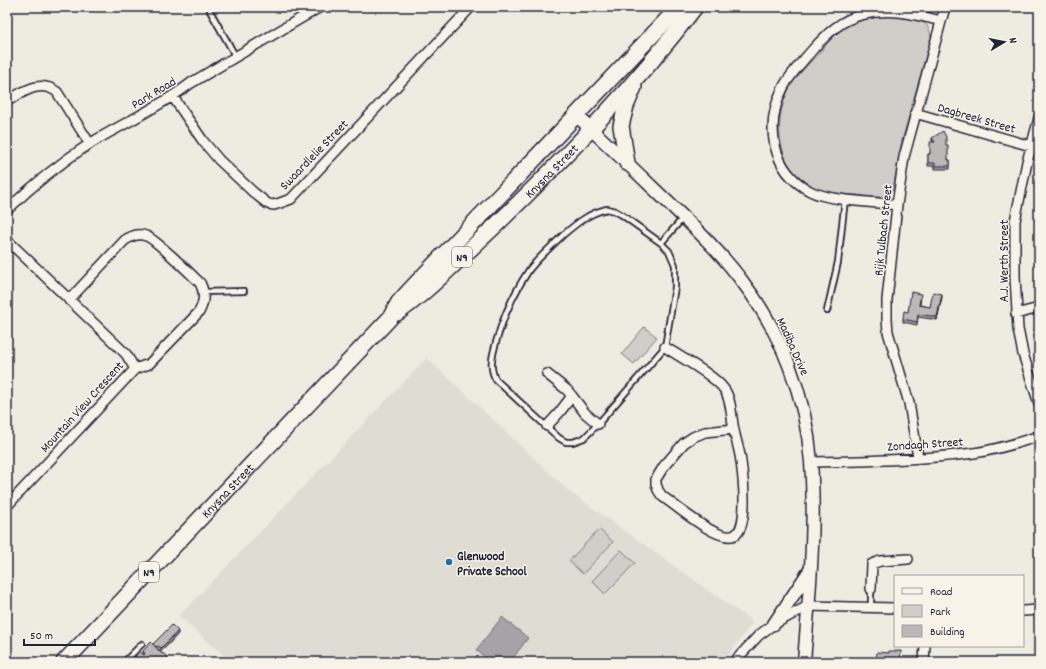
<svg xmlns="http://www.w3.org/2000/svg" width="1046" height="669" font-family="Dekko,sans-serif">
<style>
.built{fill:#dfdcd4}
.green{fill:#d1cdc9;stroke:#7a7882}
.water{fill:#a6a3a6;stroke:#716f7b}
.lines{fill:none;stroke-linecap:round;stroke-linejoin:round}
.service-casing{stroke:#22223b;stroke-width:8}
.minor-casing{stroke:#22223b;stroke-width:12}
.tertiary-casing{stroke:#22223b;stroke-width:15}
.trunk-casing{stroke:#22223b;stroke-width:18}
.service{stroke:#f7f3e8;stroke-width:4.5}
.minor{stroke:#f7f3e8;stroke-width:9}
.tertiary{stroke:#f7f3e8;stroke-width:12}
.trunk{stroke:#f7f3e8;stroke-width:15}
.wall{fill:#a19e9d;stroke:#22223b}
.shaded-wall{fill:#838180;stroke:#22223b}
.building{fill:#bbb8b7;stroke:#22223b}
.poi-dot{fill:#1f6fb2;stroke:#f7f3e8;stroke-width:1.5}
.labels{text-anchor:middle;stroke-width:3;stroke-linejoin:round;paint-order:stroke}
.shield{fill:#f7f3e8;stroke:#62616f;stroke-width:1}
.shield-label{font-size:12px;font-weight:bold;fill:#22223b}
.street-label{font-size:13px;fill:#22223b;stroke:#f7f3e8}
.poi-label{font-size:13px;font-weight:bold;fill:#22223b;stroke:#f7f3e8;text-anchor:start}
</style>
<rect width="100%" height="100%" fill="#eeebe1"/>
<filter id="ink" filterUnits="userSpaceOnUse"><feTurbulence type="fractalNoise" baseFrequency=".025" numOctaves="2"/><feDisplacementMap in="SourceGraphic" scale="8" xChannelSelector="R" yChannelSelector="G"/><feConvolveMatrix kernelMatrix="1 2 1 2 8 2 1 2 1" color-interpolation-filters="sRGB"/></filter>
<g filter="url(#ink)">
<path class="built" d="M427,358L570,492L753,622L723,662H231L179,616Z"/>
<path class="green" d="M883,15C894,16 915,18 924,23C929,26 930,32 931,37L901,144L893,189C885,201 869,196 857,195C844,194 830,194 818,190C778,175 771,123 789,89C796,75 809,64 820,52C827,44 834,35 843,28C855,20 869,17 883,15Z
M644,327L657,337L634,364L622,354Z
M599,529L613,542L583,574L569,561Z
M621,550L635,563L605,594L592,581Z"/>
<path class="water" d="M502,617L528,638L510,662H491L476,650Z"/>
<g class="lines">
<g class="service-casing">
<path id="service" d="M210,11L236,57
M607,209L615,211L622,215L661,243L669,251L675,265V287L665,347L598,424L584,438L573,442H566L559,438L496,380C488,367 493,353 497,339C504,315 515,291 529,270C539,257 552,246 563,235C577,223 589,213 607,209Z
M661,243L684,217
M203,292L244,291
M827,311L838,262L845,199
M871,608V589
M124,662L142,644"/>
</g>
<g class="minor-casing">
<path id="minor" d="M173,97L203,141L219,160L253,192L268,204L274,205L280,203L291,199L471,7
M7,101C23,92 40,79 57,92L90,144
M915,113L1031,146
M1039,118L1027,162L1015,221V277L1018,329L1023,354L1039,404
M897,205C875,202 829,201 810,191C771,170 764,124 784,86C792,72 804,60 814,48C828,33 841,20 861,15C890,7 913,14 941,21
M7,210C33,185 61,162 91,143C124,123 160,107 191,83L320,7
M7,240L126,354L135,369L7,506
M69,300L125,240C132,236 138,233 146,236C154,238 192,275 200,283C205,292 204,303 199,312L149,364L135,369
M1016,314L1039,308
M665,347C680,357 714,375 724,389C732,400 731,417 734,430C736,441 740,451 741,462C743,476 750,533 732,536C716,540 676,506 662,496L658,490L656,484V479L664,466L684,443L693,437L705,432L734,429
M547,374L567,390L572,396
M547,426L559,413L572,396L585,413L598,424
M918,457L909,403L888,332L887,319V300L897,205L904,157L945,7
M811,462C865,461 920,460 974,453C996,450 1018,443 1039,436
M871,589L872,564L880,561L908,559
M1023,611L1039,610
M734,662L759,635L774,624L808,606L895,608
M924,662L925,646"/>
</g>
<g class="tertiary-casing">
<path id="tertiary" d="M576,115C602,139 627,163 652,187C683,217 716,246 742,281C782,333 806,397 811,462C816,529 809,596 804,662
M774,624L810,570"/>
</g>
<g class="trunk-casing">
<g id="trunk">
<path d="M627,163L621,126L626,106L634,87"/>
<path id="s1" d="M397,313C415,301 430,287 446,272C463,256 480,240 497,224C567,156 636,85 695,7"/>
<path id="s2" d="M64,662L390,318L399,302L409,291L679,7"/>
</g>
</g>
<use href="#service" class="service"/>
<use href="#minor" class="minor"/>
<use href="#tertiary" class="tertiary"/>
<use href="#trunk" class="trunk"/>
</g>
<path class="wall" d="M973,7H981V9Z
M932,138L946,145L948,160H950V169H935V166H928V154H930L933,142L932,141Z
M921,297L920,305L930,307L942,297L937,320L918,317L917,325L903,322V319L908,312Z
M178,634L161,652L158,649L168,662H135V657L143,655V651L153,644Z"/>
<path class="shaded-wall" d="M942,294V297L937,320V317Z
M178,631V634L161,652V648Z
M168,658V662H164Z"/>
<path class="building" d="M943,131L946,137V145H948V160H950V166H935V163H928V154H930V142H935L932,138Z
M911,292L921,294L919,305L930,307L933,292L942,294L937,317L918,314L917,322L903,319L904,311L908,312Z
M172,625L178,631L161,648L158,646L156,647L153,644Z
M151,642L162,654L163,653L168,658L164,662H140L141,660L140,659L139,661L135,657L139,651L144,655L145,654L143,651Z
M889,651H901L900,662H876L877,652L889,653Z"/>
</g>
<circle class="poi-dot" cx="449" cy="562" r="4"/>
<g class="labels">
<g class="shield">
<rect x="452" y="247" width="20" height="20" rx="3"/>
<rect x="139" y="562" width="20" height="20" rx="3"/>
</g>
<g class="shield-label">
<text x="462" y="261">N9</text>
<text x="149" y="576">N9</text>
</g>
<g class="street-label">
<text transform="translate(153 92) rotate(-31)" y="5">Park Road</text>
<text transform="translate(977 117) rotate(16)" y="5">Dagbreek Street</text>
<text transform="translate(313 154) rotate(-46)" y="5">Swaardlelie Street</text>
<text dy="5" stroke="none"><textPath href="#s1" startOffset="210">Knysna Street</textPath></text>
<text transform="translate(882 230) rotate(-84)" y="5">Rijk Tulbach Street</text>
<text transform="translate(1003 261) rotate(-90)" y="5">A.J. Werth Street</text>
<text transform="translate(794 346) rotate(66)" y="5">Madiba Drive</text>
<text transform="translate(81 406) rotate(-48)" y="5">Mountain View Crescent</text>
<text transform="translate(925 443) rotate(-4)" y="5">Zondagh Street</text>
<text dy="5" stroke="none"><textPath href="#s2" startOffset="237">Knysna Street</textPath></text>
</g>
<g class="poi-label">
<text x="457" y="560">Glenwood<tspan x="457" dy="15">Private School</tspan></text>
</g>
</g>
<rect width="1046" height="669" fill="none" stroke="#f7f3e8" stroke-width="24"/>
<rect x="12" y="12" width="1022" height="645" fill="none" stroke="#22223b" stroke-width="1.5" filter="url(#ink)"/>
<rect x="894" y="575" width="130" height="72" fill="#f7f3e8" stroke="#a29fa3"/>
<rect x="902" y="588" width="20" height="6" fill="#f7f3e8" stroke="#a29fa3"/>
<text x="930" y="595" font-size="12" fill="#22223b">Road</text>
<rect x="902" y="605" width="20" height="12" fill="#d1cdc9" stroke="#a29fa3"/>
<text x="930" y="615" font-size="12" fill="#22223b">Park</text>
<rect x="902" y="625" width="20" height="12" fill="#bbb8b7" stroke="#a29fa3"/>
<text x="930" y="635" font-size="12" fill="#22223b">Building</text>
<g transform="translate(1004 42) rotate(80)" stroke="#f7f3e8" stroke-width="3" paint-order="stroke">
<path d="M0-3L7 15L0 10L-7 15Z" fill="#22223b"/>
<text y="-6" font-size="11" font-weight="bold" text-anchor="middle" fill="#22223b">N</text>
</g>
<path d="M24 639v6h71v-6" fill="none" stroke="#22223b" stroke-width="2"/>
<text x="30" y="639" font-size="12" fill="#22223b" stroke="#f7f3e8" stroke-width="3" paint-order="stroke">50 m</text>
</svg>
